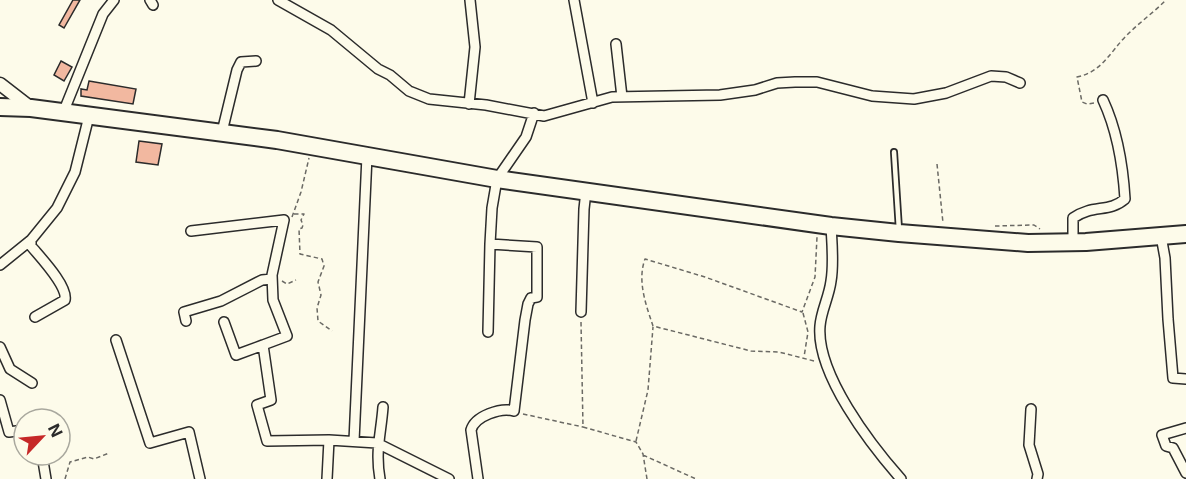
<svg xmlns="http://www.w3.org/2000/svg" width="1186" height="479" font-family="Inter,sans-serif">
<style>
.building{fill:#f2b8a0;stroke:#2b2b2b;stroke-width:1.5}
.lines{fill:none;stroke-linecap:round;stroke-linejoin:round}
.lane-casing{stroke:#2b2b2b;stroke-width:8}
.street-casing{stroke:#2b2b2b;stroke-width:12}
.secondary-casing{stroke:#2b2b2b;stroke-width:15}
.highway-casing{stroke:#2b2b2b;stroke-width:20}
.path{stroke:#6a6964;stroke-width:1.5;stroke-dasharray:4.5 3;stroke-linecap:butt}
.lane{stroke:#fdfbea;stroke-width:4.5}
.street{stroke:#fdfbea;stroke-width:9}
.secondary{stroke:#fdfbea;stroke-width:12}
.highway{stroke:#fdfbea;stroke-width:16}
</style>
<rect width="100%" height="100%" fill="#fdfbea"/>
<path class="building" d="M73,0H80L64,28L59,25Z
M61,61L72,67L64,81L54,75Z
M89,81L136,89L133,104L81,96V89L87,90Z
M139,141L162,144L158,165L136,162Z"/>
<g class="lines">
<g class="lane-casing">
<path id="lane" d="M894,152L899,230"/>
</g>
<g class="street-casing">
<path id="street" d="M150,0L153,5
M278,0L331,30L378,69L390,75L409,91L429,99L486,105L544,116L612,97L720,95L755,90L777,83L795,82H817L872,96L914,99L946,93L991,76L1006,77L1020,83
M574,0L593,103
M616,44L622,97
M469,104L475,47L470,0
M63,113L103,14L114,0
M222,132L237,70L241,62L256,61
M831,226C832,244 834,264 831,281C829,297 821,311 820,326C816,374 871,445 901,479
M191,231L284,220L272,275L273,300L287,336L263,345L271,400L257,405L267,441L329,440L377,443L449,479
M1161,236L1165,258L1168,319L1173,378L1186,379
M1073,242V218C1093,204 1109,213 1125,199C1123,166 1117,130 1103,100
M0,265L31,240
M581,312L584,209L586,191
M35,317L65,300C68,286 41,258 31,246V240L57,208L75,172L89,116
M186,321L184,312L221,301L262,280L272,279
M224,322L236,355L263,345
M488,332L490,244L492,208L497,179L526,137L534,113
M116,340L150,443L189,432L200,479
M0,347L10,369L32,383
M0,400L9,432L24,430
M1031,409L1029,445L1038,474L1037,479
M1186,428L1162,435L1166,446L1173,448L1186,473
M354,441L367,156
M42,455L46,479
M327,479L329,440
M380,479C375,451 381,434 383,407
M478,479L471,430C475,416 501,407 514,411L525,320L528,304L531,298L537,297V247L490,244"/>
</g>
<g class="secondary-casing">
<path id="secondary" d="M0,84L31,108"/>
</g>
<g class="highway-casing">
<path id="highway" d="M0,107L31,108L277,140L497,179L831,226L899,233L1028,243L1086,242L1186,234"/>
</g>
<path class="path" d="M1094,103L1087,104L1082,102L1077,77C1102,72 1110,52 1127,35C1139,23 1154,12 1166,0
M937,164L943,223
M294,214H304L301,220L303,225L302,228L299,229L300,254L322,259L324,266L318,282L321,295L317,308L318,321L332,331
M292,217L301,192L309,158
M995,226L1034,225L1040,229
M282,281L287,284L296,280
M803,313L808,332L804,357
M581,322L583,427L636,442L643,454L647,479
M814,361L779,352L751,351L653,326C646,305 637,281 645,259L705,277L802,312L815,277L817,237
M523,414L583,427
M636,441L648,390L653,327
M643,455L696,479
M65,479L70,462L88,457L94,459L109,453"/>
<use href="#lane" class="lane"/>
<use href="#street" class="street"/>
<use href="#secondary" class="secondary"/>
<use href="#highway" class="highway"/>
</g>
<g transform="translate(42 437) rotate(64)"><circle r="28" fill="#fdfbea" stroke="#a9a89e" stroke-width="1.5"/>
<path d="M0-4.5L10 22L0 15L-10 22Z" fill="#c62828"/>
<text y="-9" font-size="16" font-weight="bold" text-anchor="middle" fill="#2b2b2b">N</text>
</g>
</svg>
